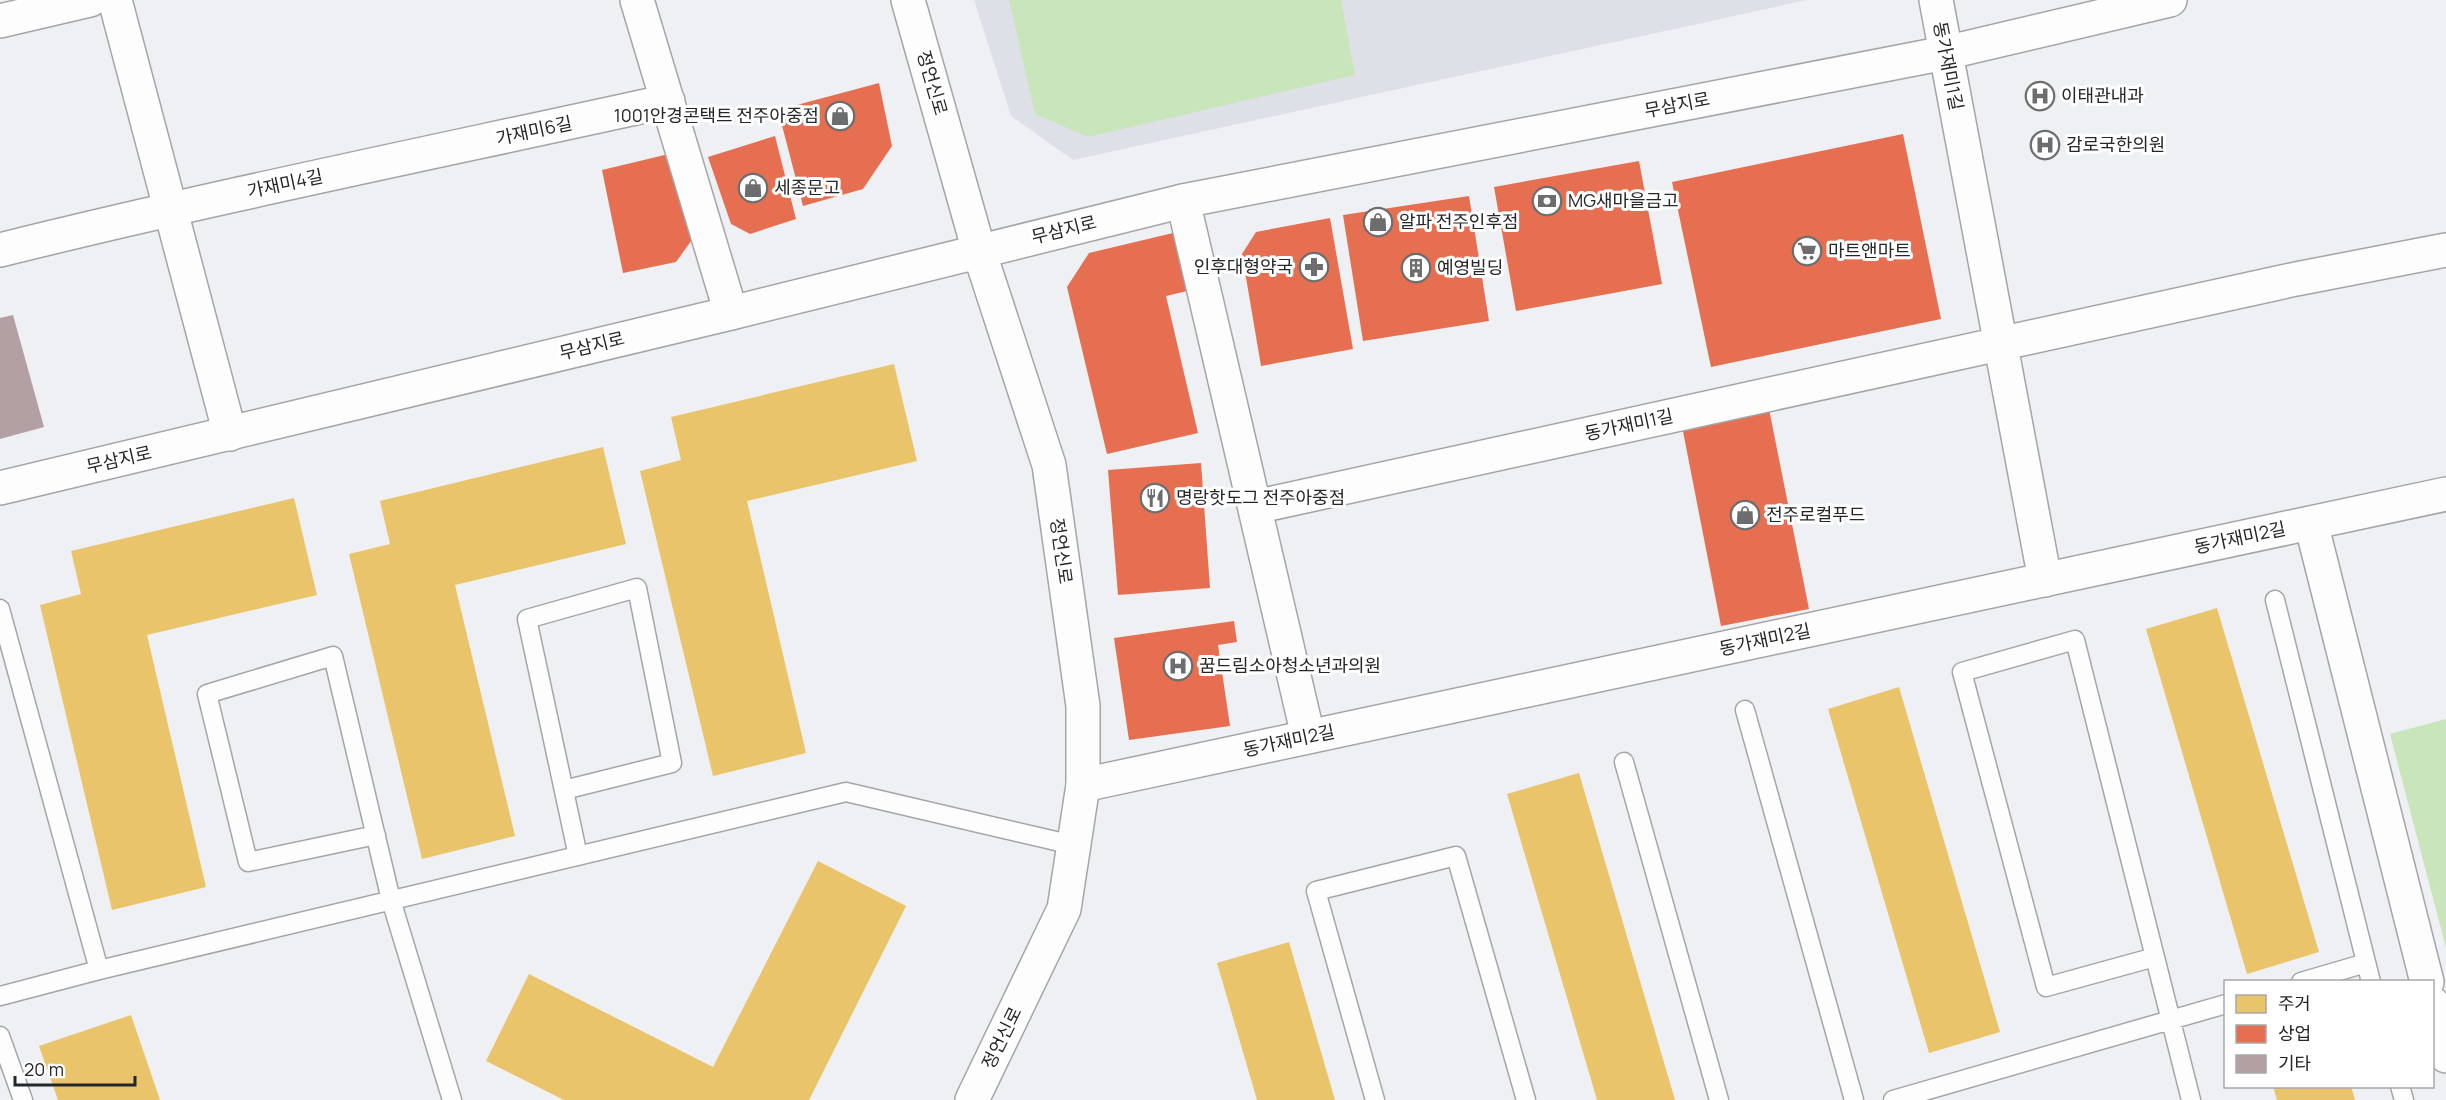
<svg xmlns="http://www.w3.org/2000/svg" width="2446" height="1100" font-family="Manrope,'Noto Sans KR',sans-serif">
<style>
.built{fill:#dee0e8}
.green{fill:#c8e5bc}
.homes{fill:#e9c46a}
.shops{fill:#e76f51}
.building{fill:#b2a0a2}
.lines{fill:none;stroke-linecap:round;stroke-linejoin:round}
.lane-casing{stroke:#a4a5a7;stroke-width:21}
.street-casing{stroke:#a4a5a7;stroke-width:36}
.secondary-casing{stroke:#a4a5a7;stroke-width:36}
.lane{stroke:#fdfdfd;stroke-width:18}
.street{stroke:#fdfdfd;stroke-width:33}
.secondary{stroke:#fdfdfd;stroke-width:33}
.labels{text-anchor:middle;stroke-width:6;stroke-linejoin:round;paint-order:stroke}
.street-label{font-size:18px;fill:#252627;stroke:#fff}
.poi-label{font-size:18px;fill:#252627;stroke:#fff;text-anchor:start}
</style>
<rect width="100%" height="100%" fill="#eff0f3"/>
<path class="built" d="M974,0H1807L1073,160L1011,116Z"/>
<path class="green" d="M1009,0H1341L1355,75L1088,137L1035,114Z
M2446,719V948L2390,734Z"/>
<path class="homes" d="M894,364L917,461L747,501L806,753L713,776L640,471L681,460L671,417Z
M603,447L626,544L455,585L515,836L422,859L349,554L390,544L380,501Z
M294,498L317,595L147,635L206,887L112,910L40,605L81,594L71,551Z
M2217,608L2319,952L2247,974L2146,629Z
M1899,687L2000,1032L1929,1053L1828,709Z
M1579,773L1675,1100H1597L1507,794Z
M818,861L906,906L809,1100H564L486,1061L529,974L713,1067Z
M1289,942L1335,1100H1257L1217,963Z
M131,1015L160,1100H58L39,1046Z
M2273,1086H2351L2355,1100H2277Z"/>
<path class="shops" d="M879,83L892,146L863,189L803,206L778,110Z
M1903,134L1941,319L1711,367L1672,182Z
M775,136L796,219L750,234L731,224L708,157Z
M673,153L694,237L676,262L623,273L602,170Z
M1639,161L1662,284L1516,311L1494,187Z
M1469,196L1489,321L1363,341L1343,215Z
M1330,218L1353,349L1261,366L1242,254L1256,232Z
M1173,233L1187,291L1166,296L1198,433L1107,454L1067,287L1089,253Z
M1768,404L1809,609L1721,626L1681,421Z
M1201,463L1210,588L1118,595L1108,470Z
M1234,621L1237,642L1218,645L1230,726L1129,740L1114,638Z"/>
<path class="building" d="M13,315L44,427L0,439V318Z"/>
<g class="lines">
<g class="lane-casing">
<path id="lane" d="M2275,600L2371,982
M0,609L99,970
M1745,710L1854,1100
M1624,762L1719,1100
M564,790L672,763L637,588L527,619L578,856
M376,835L248,862L207,694L333,656L391,900L452,1100
M2155,957L2046,987L1962,672L2075,640L2191,1100
M2301,982L2366,963
M0,996L99,970L846,792L1073,845
M0,1036L23,1100
M2400,1086L2404,1100
M1375,1100L1316,891L1456,856L1526,1100
M1893,1100L2226,1004"/>
</g>
<g class="street-casing">
<path id="street" d="M115,0L230,434
M637,0L731,313
M1936,0L2045,580
M0,21L90,0
M1183,201L1308,736
M0,250C222,195 445,150 668,101
M1255,507L2296,279L2446,250
M2311,523L2427,982
M1083,785L2446,494
M2432,1003L2446,1056"/>
</g>
<g class="secondary-casing">
<path id="secondary" d="M908,0L979,251L1049,465L1083,706V785L1064,909L972,1100
M0,488L731,313L1183,201L1945,53L2170,0"/>
</g>
<use href="#lane" class="lane"/>
<use href="#street" class="street"/>
<use href="#secondary" class="secondary"/>
</g>
<defs>
<g id="hospital-ring" transform="scale(1.5)"><circle r="9.5" fill="#fff" stroke="#6c6d6e" stroke-width="1.5"/><path d="M-5-5h3v3.5h4V-5h3V5h-3V1.5h-4V5h-3Z" fill="#6c6d6e"/></g>
<g id="shop-ring" transform="scale(1.5)"><circle r="9.5" fill="#fff" stroke="#6c6d6e" stroke-width="1.5"/><path d="M-5-2.5h2.3a2.7 3.5 0 0 1 5.4 0H5L5.5 6h-11ZM-1.5-2.5h3a1.5 2.3 0 0 0-3 0Z" fill="#6c6d6e"/></g>
<g id="bank-ring" transform="scale(1.5)"><circle r="9.5" fill="#fff" stroke="#6c6d6e" stroke-width="1.5"/><path d="M-6-4H6V4H-6ZM0-2.3a2.3 2.3 0 1 0 0 4.6a2.3 2.3 0 1 0 0-4.6Z" fill="#6c6d6e"/></g>
<g id="supermarket-ring" transform="scale(1.5)"><circle r="9.5" fill="#fff" stroke="#6c6d6e" stroke-width="1.5"/><path d="M-6-5.5h2.5l.6 2H6L4.5 2H-2.5L-4.4-4H-6ZM-1.5 3.2a1.3 1.3 0 1 0 .1 0ZM3 3.2a1.3 1.3 0 1 0 .1 0Z" fill="#6c6d6e"/></g>
<g id="pharmacy-ring" transform="scale(1.5)"><circle r="9.5" fill="#fff" stroke="#6c6d6e" stroke-width="1.5"/><path d="M-2-6h4v4h4v4h-4v4h-4v-4h-4v-4h4Z" fill="#6c6d6e"/></g>
<g id="building-ring" transform="scale(1.5)"><circle r="9.5" fill="#fff" stroke="#6c6d6e" stroke-width="1.5"/><path d="M-4-6H4V6H1V3H-1V6H-4ZM-2.5-4.3h1.7v1.8h-1.7ZM.8-4.3h1.7v1.8H.8ZM-2.5-1h1.7V.8h-1.7ZM.8-1h1.7V.8H.8Z" fill="#6c6d6e"/></g>
<g id="restaurant-ring" transform="scale(1.5)"><circle r="9.5" fill="#fff" stroke="#6c6d6e" stroke-width="1.5"/><path d="M-5-6h1v4h1v-4h1v4h1v-4h1v5L-1.5 .5V6h-2V.5L-5-1ZM5-6V6H3V1.5H1.5Q1.5-4 5-6Z" fill="#6c6d6e"/></g>
</defs>
<g fill-rule="evenodd">
<use href="#hospital-ring" x="2040" y="96"/>
<use href="#shop-ring" x="840" y="116"/>
<use href="#hospital-ring" x="2045" y="145"/>
<use href="#shop-ring" x="753" y="188"/>
<use href="#bank-ring" x="1547" y="201"/>
<use href="#shop-ring" x="1378" y="222"/>
<use href="#supermarket-ring" x="1807" y="251"/>
<use href="#pharmacy-ring" x="1314" y="267"/>
<use href="#building-ring" x="1416" y="268"/>
<use href="#restaurant-ring" x="1155" y="498"/>
<use href="#shop-ring" x="1745" y="515"/>
<use href="#hospital-ring" x="1178" y="666"/>
</g>
<g class="labels">
<g class="street-label">
<text transform="translate(1948 66) rotate(79)" y="6">동가재미1길</text>
<text transform="translate(932 83) rotate(74)" y="6">정언신로</text>
<text transform="translate(1677 105) rotate(-11)" y="6">무삼지로</text>
<text transform="translate(534 131) rotate(-12)" y="6">가재미6길</text>
<text transform="translate(285 184) rotate(-12)" y="6">가재미4길</text>
<text transform="translate(1064 230) rotate(-14)" y="6">무삼지로</text>
<text transform="translate(592 346) rotate(-14)" y="6">무삼지로</text>
<text transform="translate(1629 425) rotate(-12)" y="6">동가재미1길</text>
<text transform="translate(119 460) rotate(-13)" y="6">무삼지로</text>
<text transform="translate(2240 538) rotate(-12)" y="6">동가재미2길</text>
<text transform="translate(1061 551) rotate(82)" y="6">정언신로</text>
<text transform="translate(1765 640) rotate(-12)" y="6">동가재미2길</text>
<text transform="translate(1289 741) rotate(-12)" y="6">동가재미2길</text>
<text transform="translate(1002 1038) rotate(-64)" y="6">정언신로</text>
</g>
<g class="poi-label">
<text x="2061" y="102">이태관내과</text>
<text x="819" y="122" text-anchor="end">1001안경콘택트 전주아중점</text>
<text x="2066" y="151">감로국한의원</text>
<text x="774" y="194">세종문고</text>
<text x="1568" y="207">MG새마을금고</text>
<text x="1399" y="228">알파 전주인후점</text>
<text x="1828" y="257">마트앤마트</text>
<text x="1293" y="273" text-anchor="end">인후대형약국</text>
<text x="1437" y="274">예영빌딩</text>
<text x="1176" y="504">명랑핫도그 전주아중점</text>
<text x="1766" y="521">전주로컬푸드</text>
<text x="1199" y="672">꿈드림소아청소년과의원</text>
</g>
</g>
<rect x="2224" y="980" width="210" height="108" fill="#ffffff" stroke="#a8a8a9" stroke-width="1.5"/>
<rect x="2236" y="995" width="30" height="18" fill="#e9c46a" stroke="#a8a8a9" stroke-width="1.5"/>
<text x="2278" y="1010" font-size="18" fill="#252627">주거</text>
<rect x="2236" y="1025" width="30" height="18" fill="#e76f51" stroke="#a8a8a9" stroke-width="1.5"/>
<text x="2278" y="1040" font-size="18" fill="#252627">상업</text>
<rect x="2236" y="1055" width="30" height="18" fill="#b2a0a2" stroke="#a8a8a9" stroke-width="1.5"/>
<text x="2278" y="1070" font-size="18" fill="#252627">기타</text>
<path d="M15 1076v9h120v-9" fill="none" stroke="#252627" stroke-width="3"/>
<text x="24" y="1076" font-size="18" fill="#252627" stroke="#ffffff" stroke-width="4.5" paint-order="stroke">20 m</text>
</svg>
